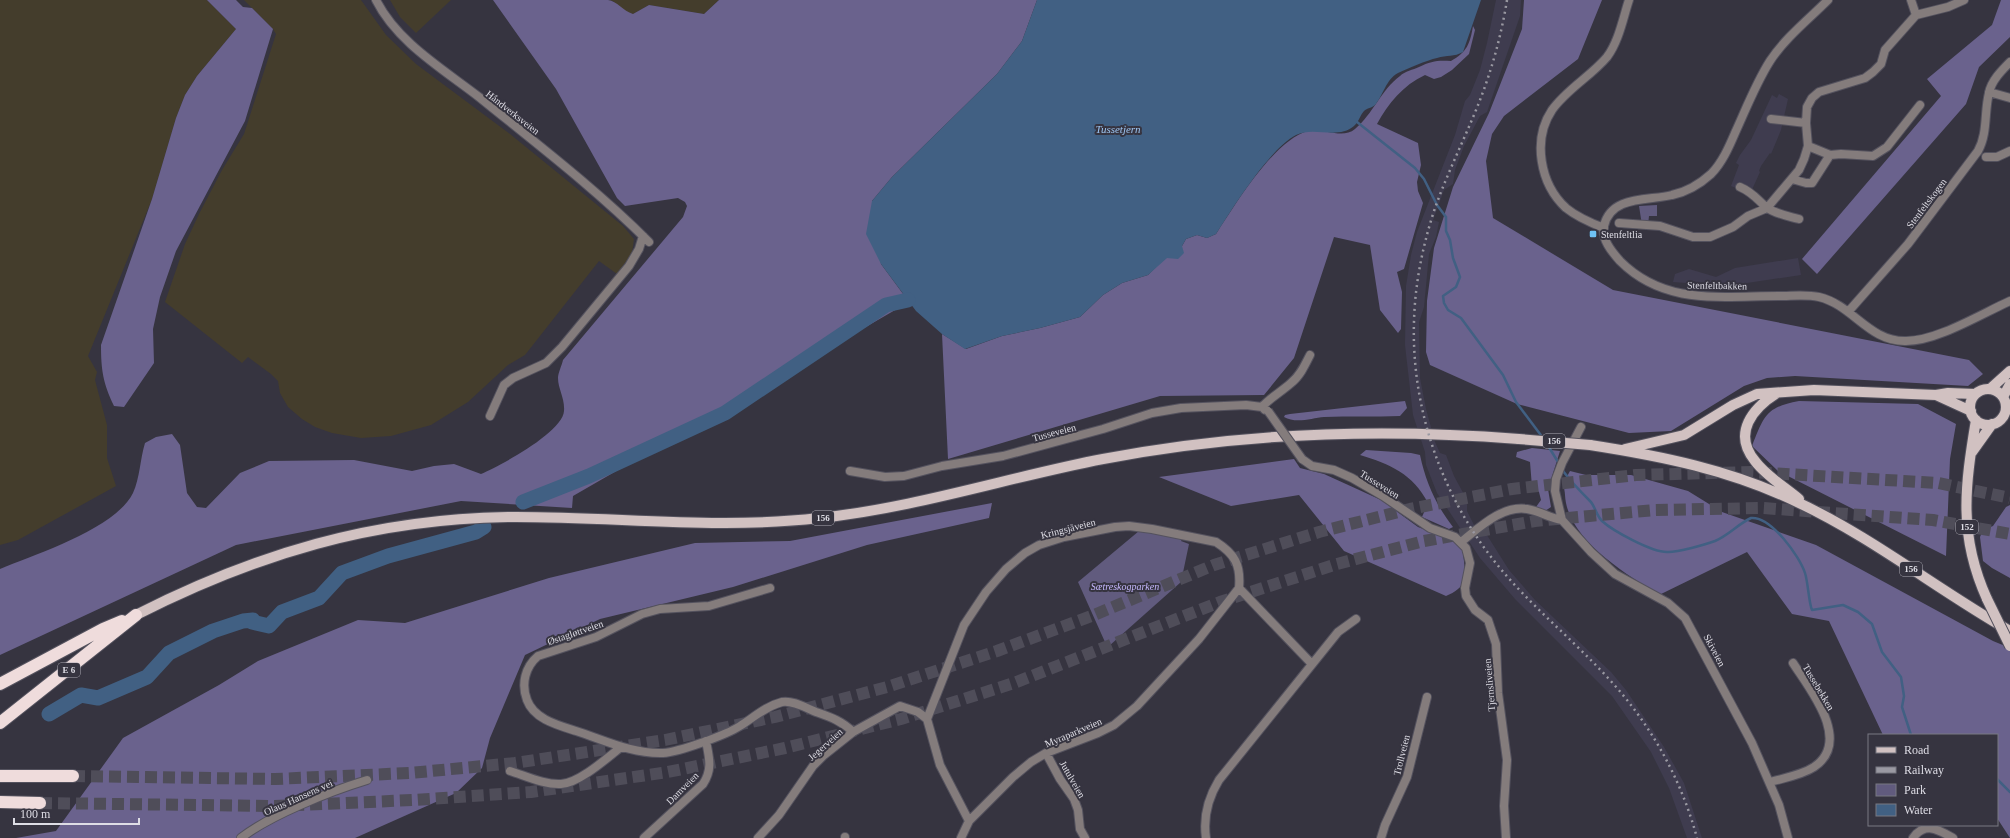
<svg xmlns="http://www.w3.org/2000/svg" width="2010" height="838" font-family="'Times New Roman',serif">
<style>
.commercial{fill:#443d2c}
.built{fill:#3f3c4f}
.green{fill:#615b7e}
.forest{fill:#6a628d}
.water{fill:#416083}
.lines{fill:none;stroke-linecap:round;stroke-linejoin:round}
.stream{stroke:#416083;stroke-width:2.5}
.river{stroke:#416083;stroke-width:15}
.highway-tunnel{stroke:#4f4d59;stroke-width:12;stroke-dasharray:12 6;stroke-linecap:butt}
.street-casing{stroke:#54525e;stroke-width:10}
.primary-casing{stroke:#54525e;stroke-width:12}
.highway-casing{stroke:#54525e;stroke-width:14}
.street{stroke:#847c7c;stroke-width:8}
.primary{stroke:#d1c1c1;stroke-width:10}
.highway{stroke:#efdcdc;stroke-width:12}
.rail{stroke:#9a99a2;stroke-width:2.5;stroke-dasharray:2 4;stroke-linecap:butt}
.street-bridge-casing{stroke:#54525e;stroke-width:10;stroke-linecap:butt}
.primary-bridge-casing{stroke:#54525e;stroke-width:12;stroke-linecap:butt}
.street-bridge{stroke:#847c7c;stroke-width:8}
.primary-bridge{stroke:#d1c1c1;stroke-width:10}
.poi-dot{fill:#6fc2f4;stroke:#363440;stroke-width:1.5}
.labels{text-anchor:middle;stroke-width:4;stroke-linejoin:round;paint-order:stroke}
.shield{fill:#363440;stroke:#acaab4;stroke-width:1}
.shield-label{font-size:9px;font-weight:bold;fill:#dedde5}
.street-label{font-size:10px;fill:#dedde5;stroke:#363440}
.poi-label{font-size:10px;fill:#dedde5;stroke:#363440;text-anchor:start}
.park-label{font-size:10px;font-style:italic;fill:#c4b7fc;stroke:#363440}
.water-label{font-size:11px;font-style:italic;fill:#9ec6f3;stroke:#363440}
</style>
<rect width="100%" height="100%" fill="#363440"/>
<path class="commercial" d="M0,0H207L236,29L197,76L185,95L176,118L152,199L88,356L97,372L95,380L107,425V458L116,486L18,540L0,545Z
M244,0H361L386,35L416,64L510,134L623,226L634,239L632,253L617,274L599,261L525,355L508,365L468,402L431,425L391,436L361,438L332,433L315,427L302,419L288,407L280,393L278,381L271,374L248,357L242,363L165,302L185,244L199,214L222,170L244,134L276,34L273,29Z
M390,0H451L416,33L400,17Z
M608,0H719L704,14L649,5L633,14L625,12L613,1Z"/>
<path class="built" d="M1496,0H1521L1520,16L1487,112L1480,116L1464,146L1455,170L1453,184L1444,190L1433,220L1439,222L1436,237L1429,254L1424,307L1419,322L1420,378L1426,409L1435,442L1440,453L1446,455L1454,476L1467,500V511L1474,525L1480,533L1485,532L1509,570L1535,600L1611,672L1626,690L1664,747L1684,783L1702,838H1687L1669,788L1651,752L1612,696L1515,599L1480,558L1437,493L1426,465L1425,452L1413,415L1405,345L1406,286L1411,255L1417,232L1455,135L1465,101L1470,95L1480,70L1487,43Z
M1779,94L1788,99L1781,130L1771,154L1770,153L1761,166L1759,171L1760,172L1750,194L1731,186L1739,165L1736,163L1740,155L1751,140L1772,95L1777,98Z
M1798,258L1801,275L1727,286L1673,282L1675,274L1689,269L1716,277L1735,268Z"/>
<path class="green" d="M1657,205V216H1649L1648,225H1642L1639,206Z
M1139,531L1182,539L1181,541L1189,544L1181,582L1109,646L1105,642L1078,582Z"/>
<path class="forest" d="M207,0H236L243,7L252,8L273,29L245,121L176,251L160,297L153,329L154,363L124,407L114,406C103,383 101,370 101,345L152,199L176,118L185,95L197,76L236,29Z
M493,0H608C617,1 623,11 633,14L649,5L704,14L719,0H1037L1022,41L997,74L892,177L872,201L881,264L909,302L573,496L572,508L461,501L236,545L0,655V569C36,554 115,529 133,493C140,478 140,459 145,443L156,437L172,434L180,445L187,493L197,507L206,508L240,473L269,461L354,460L412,471L434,466L454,464L481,474C500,466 563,432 564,411C565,398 558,389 558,378C558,373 562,365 563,360L683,217L687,206L685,202L678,198L625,206L617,198L556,89Z
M1524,0H1602L1578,59L1504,116L1492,134L1486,161L1493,218L1613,290L1969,360L1983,374L1968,386L1795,376L1767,378L1744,386L1671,431L1629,433L1517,404L1430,365L1426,352L1427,301L1434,248L1453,187L1489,113L1522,29Z
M2001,0H2010V37L1979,67L1966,104L1817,274L1802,259L1941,96L1927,79L1992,25Z
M1473,26L1475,30L1469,54L1452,70L1441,77L1434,79L1425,75C1403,85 1388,104 1377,124L1418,143L1421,165L1417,182L1418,191L1423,203L1404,269L1397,272L1402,292L1401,329L1398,333L1380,310L1370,245L1334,237L1294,358L1264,395L1160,396L948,459L942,334L966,349L1002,336L1040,328L1080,317L1103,295L1122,283L1148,275L1161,262L1182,246L1186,239L1197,235L1207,238L1216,234C1235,205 1274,140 1308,131C1322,127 1342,140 1355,129C1373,114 1381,90 1400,76C1405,71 1413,70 1419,67C1431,61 1438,60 1451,61C1467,52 1470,44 1473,26Z
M1405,401L1407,408L1400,416C1375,417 1349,416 1324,417C1312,418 1296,424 1284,417L1285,415L1290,414Z
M1799,401L1918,404L1956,424L1950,459L1946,556L1778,471L1752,446C1764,416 1766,407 1799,401Z
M1532,448L1560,451L1548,489L1551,507L1545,511L1536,507L1541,500L1539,492L1532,487L1530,462L1516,457L1517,452Z
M1366,450L1411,453L1420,455C1426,483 1436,505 1453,527L1449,529L1422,517L1428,503C1413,474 1390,464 1360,455Z
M1294,459L1300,468L1324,474L1357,489L1381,500L1418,527L1452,540L1462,548C1464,559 1468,581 1458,589C1455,592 1450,594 1446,596L1344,551L1299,495L1231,506L1159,477Z
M1570,471L1586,475H1631L1688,491L1722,512L1816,545L1993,641L2010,648V838L1997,818V735H1883L1829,621L1792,614L1747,552L1659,595C1625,573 1567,539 1565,495C1565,491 1563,486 1564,482C1565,479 1568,475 1570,471Z
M992,503L989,518L867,545L733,587L600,619L525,655L490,738L482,768L456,793L355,838H16L56,831L123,738L219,685L258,661L358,620L405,623L549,578L695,543L790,541Z
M2010,505V578L1992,568L1983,561L1980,537L1983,530L1993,526L2006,507Z"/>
<path class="water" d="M1037,0H1481L1463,52C1454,57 1447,55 1437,58C1427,60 1407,69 1398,73C1386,79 1383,96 1375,105C1372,108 1367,108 1364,111C1360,115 1359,122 1354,126C1338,140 1314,126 1296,135C1270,148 1232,209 1216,234L1207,238L1197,235L1186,239L1182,246L1184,253L1178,259L1167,258L1148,275L1122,283L1103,295L1080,317L1040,328L1002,336L965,349L942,334L916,311L881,264L866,234L872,201L892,177L997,74L1022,41Z"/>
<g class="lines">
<path class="stream" d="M1357,122L1415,168L1424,179L1437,205L1446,217V231L1450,240L1453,258L1460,277L1456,287L1443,296L1444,303L1448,310L1461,318L1503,375L1516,402L1543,438
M1547,444L1558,462
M1563,471C1572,483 1580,491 1590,501C1595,506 1596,515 1602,521C1613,531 1653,553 1668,552C1679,552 1704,545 1715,541C1729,535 1738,524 1751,518C1771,516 1800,557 1805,573C1808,582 1809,604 1812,610L1843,605L1858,612L1872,624L1882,652L1901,677L1904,696L1902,707L1911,735
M1997,779L2010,792"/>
<path class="river" d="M523,502L589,476L725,413L886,305L908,300
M49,714L81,695L98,698L147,677L169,653L213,631L243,621L253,620L252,622L269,626L282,612L319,598L342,573L388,556L476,532L484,527"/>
<path class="highway-tunnel" d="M73,776L275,779L410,773L515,763L665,740L775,717L887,687L997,651L1094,615L1214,565L1319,532L1410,509L1512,489L1636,475L1751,472L1938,483L2010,498
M40,803L275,806L414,800L531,792L668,772L785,748L901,719L1014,683L1220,602L1337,564L1424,541L1535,521L1655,510L1763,508L1933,520L2010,534"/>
<g class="street-casing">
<path id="street" d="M376,0C397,42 443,69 479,97C537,144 596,189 649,242
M1828,0C1809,19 1785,38 1770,61C1756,83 1746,109 1735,133C1729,147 1722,163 1711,174C1700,184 1686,192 1672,195C1649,201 1611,195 1604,226C1601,239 1612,252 1620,261C1665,306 1721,296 1779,296C1792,296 1806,294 1819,297C1853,305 1869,342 1906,341C1937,341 1981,314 2010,301
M1911,0L1916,15
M1989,92L2010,98
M1771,119L1806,123
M1808,146L1830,155L1841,154L1873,156L1887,147L1920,105
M1986,157H1997L2010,151
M1792,179L1806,183H1812L1830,155
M1740,187C1752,192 1757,199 1766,207C1775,214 1788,216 1799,219
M1619,223L1660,226L1693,237H1710L1733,227L1748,216L1767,208L1799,170L1804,159L1808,146L1806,123L1807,107L1812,98L1819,92L1865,78L1873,72L1881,64L1885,50L1916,15L1948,7L1964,0
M1604,228C1591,223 1577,217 1566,208C1540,184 1532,140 1552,110C1567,89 1591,76 1607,57C1619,41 1623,18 1629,0
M1848,312L1908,244L1978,151C1988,133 1984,112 1989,93C1991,81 2002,70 2010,62
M1265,410L1262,407C1271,397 1281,392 1291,383C1300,376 1305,365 1310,355
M490,416L504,385L513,378L546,363L562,347L629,266L639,249L643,236
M1581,427L1562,463L1556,479L1555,491L1562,520L1591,552L1615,574L1668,603L1685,618L1752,743L1779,805L1788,838
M1302,459L1312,466L1334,470L1352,478L1383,496L1430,528L1455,537L1466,548L1470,563L1465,588L1466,596L1475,610L1488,620L1496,644L1498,693L1507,760L1504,806L1506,838
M850,471L885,477L904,476L942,466L1003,456L1103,429L1152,413L1181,408L1246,405L1262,407
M1461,542C1479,528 1502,505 1527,509C1540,511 1549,518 1562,520
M770,588L709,606L660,609L642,614L596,637L538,656C525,667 521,684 527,700C534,719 557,725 576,731C604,740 632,754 663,753C679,752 726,735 740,726C753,718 766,706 782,702C793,700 806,708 816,712C830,717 842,721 853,732
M1046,753L1060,779L1074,799L1078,810L1080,829L1085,838
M510,771C526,776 545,785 561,784C579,783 606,759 621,747
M1770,782C1784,778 1802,775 1814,767C1853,741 1809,688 1793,663
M969,821L940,765L927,719L964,625L986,592L1006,569L1025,553L1039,545L1064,537L1115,527L1129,526L1152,529L1216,542C1235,554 1241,565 1239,588L1311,663
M241,838C270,815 331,791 367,780
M644,838L703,784C713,769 709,757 706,741
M758,838L779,815L813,766L824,755L853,732L900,706L918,712L927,719
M845,838V837
M961,838L969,821L1013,777L1031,762L1046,753L1098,733L1114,725L1137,706L1199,639L1239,588
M1206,838C1203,817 1208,798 1219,780L1338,632L1356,619
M1381,838L1385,825L1407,777L1427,697
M1913,838C1925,821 1939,830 1953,838"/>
</g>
<g class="primary-casing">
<path id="primary" d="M1990,389L2010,371
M1970 407a18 18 0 1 1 36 0a18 18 0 1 1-36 0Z
M1777,393C1753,408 1732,433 1755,461C1766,476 1785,487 1799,499
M1936,395L1971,411
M2003,397L2010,384
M1976,420C1965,486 1958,535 1987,599
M1590,445C1661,456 1731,470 1797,502C1872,537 1938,590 2010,631
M1625,449L1684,435L1733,405L1757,394L1814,390L1936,395L1948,393L1975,394
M1972,452L1992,424
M136,615C256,554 373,519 508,517C612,516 716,530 819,518C915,508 1009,477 1103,459C1239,433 1380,428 1519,439"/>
</g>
<g class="highway-casing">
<path id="highway" d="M0,684L103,629L122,621
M0,723L136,615
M0,776H73
M0,802L40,803"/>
</g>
<use href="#street" class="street"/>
<use href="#primary" class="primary"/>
<use href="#highway" class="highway"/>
<path class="rail" d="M1507,0C1502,31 1494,62 1483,92C1468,133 1447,172 1433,214C1422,249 1415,285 1414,321C1411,413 1445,505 1505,574C1537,611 1575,642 1608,678C1650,723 1681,778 1697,838"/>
<g class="street-bridge-casing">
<path id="street-bridge" d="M1268,411L1302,459"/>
</g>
<g class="primary-bridge-casing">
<path id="primary-bridge" d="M1519,439L1590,445
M1987,599L2010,646"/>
</g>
<use href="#street-bridge" class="street-bridge"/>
<use href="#primary-bridge" class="primary-bridge"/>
</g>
<rect class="poi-dot" x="1589" y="230" width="8" height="8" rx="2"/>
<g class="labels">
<g class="shield">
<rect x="1543" y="434" width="22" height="14" rx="3"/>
<rect x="812" y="511" width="22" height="14" rx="3"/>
<rect x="1956" y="520" width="22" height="14" rx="3"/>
<rect x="1900" y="562" width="22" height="14" rx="3"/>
<rect x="58" y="663" width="22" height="14" rx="3"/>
</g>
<g class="shield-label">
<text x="1554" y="444">156</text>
<text x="823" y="521">156</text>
<text x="1967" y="530">152</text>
<text x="1911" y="572">156</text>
<text x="69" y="673">E 6</text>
</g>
<g class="street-label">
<text transform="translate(513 112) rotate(38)" y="4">Håndverksveien</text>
<text transform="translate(1926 203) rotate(-53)" y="4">Stenfeltskogen</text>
<text transform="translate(1717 285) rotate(1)" y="4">Stenfeltbakken</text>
<text transform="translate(1054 432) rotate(-15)" y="4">Tusseveien</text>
<text transform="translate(1380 484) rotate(32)" y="4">Tusseveien</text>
<text transform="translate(1068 528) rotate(-14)" y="4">Kringsjåveien</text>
<text transform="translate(575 632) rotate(-19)" y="4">Østagløttveien</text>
<text transform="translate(1715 650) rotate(62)" y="4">Skiveien</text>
<text transform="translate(1489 685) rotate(-95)" y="4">Tjernsliveien</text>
<text transform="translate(1819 687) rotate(59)" y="4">Tussebekken</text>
<text transform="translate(1073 732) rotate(-23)" y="4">Myraparkveien</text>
<text transform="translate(825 744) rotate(-42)" y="4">Jegerveien</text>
<text transform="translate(1401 755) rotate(-76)" y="4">Trollveien</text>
<text transform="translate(1073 779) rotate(60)" y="4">Jutulveien</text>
<text transform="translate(682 788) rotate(-45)" y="4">Damveien</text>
<text transform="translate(298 797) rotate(-24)" y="4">Olaus Hansens vei</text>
</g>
<g class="poi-label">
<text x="1601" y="238">Stenfeltlia</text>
</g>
<g class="park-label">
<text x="1125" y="590">Sætreskogparken</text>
</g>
<g class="water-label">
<text x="1118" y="133">Tussetjern</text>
</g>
</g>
<rect x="1868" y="734" width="130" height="92" fill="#363440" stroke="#797882"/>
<rect x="1876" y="747" width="20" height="6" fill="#d1c1c1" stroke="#797882"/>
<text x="1904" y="754" font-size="12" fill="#dedde5">Road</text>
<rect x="1876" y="767" width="20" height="6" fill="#9a99a2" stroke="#797882"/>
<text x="1904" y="774" font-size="12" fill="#dedde5">Railway</text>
<rect x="1876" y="784" width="20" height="12" fill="#615b7e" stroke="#797882"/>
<text x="1904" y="794" font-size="12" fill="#dedde5">Park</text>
<rect x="1876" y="804" width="20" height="12" fill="#416083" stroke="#797882"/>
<text x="1904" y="814" font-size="12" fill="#dedde5">Water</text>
<path d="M14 818v6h125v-6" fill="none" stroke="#dedde5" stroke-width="2"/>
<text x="20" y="818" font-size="12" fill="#dedde5" stroke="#363440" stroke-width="3" paint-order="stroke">100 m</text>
</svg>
